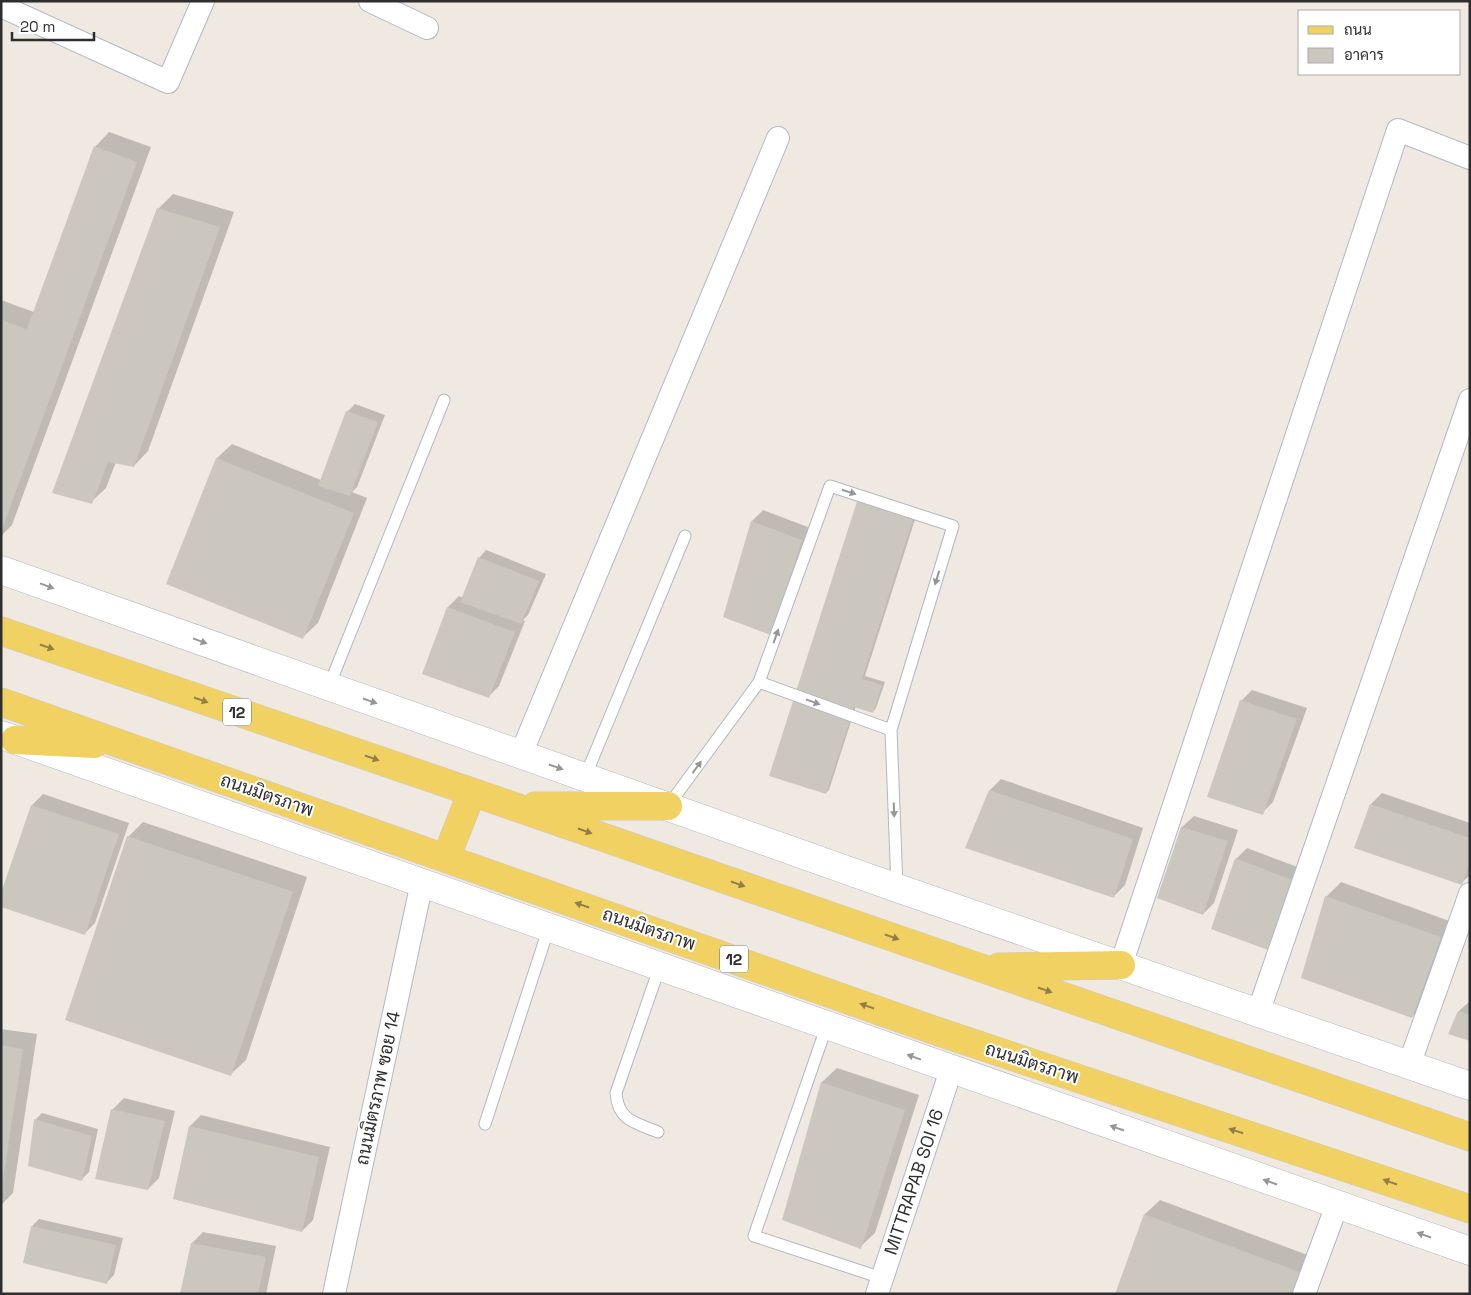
<svg xmlns="http://www.w3.org/2000/svg" width="1471" height="1295" font-family="'Space Grotesk',Sarabun,sans-serif">
<style>
.shadow{fill:#0003}
.building{fill:#cbc7bf}
.lines{fill:none;stroke-linecap:round;stroke-linejoin:round}
.service-casing{stroke:#b4b7c1;stroke-width:13}
.minor-casing{stroke:#b4b7c1;stroke-width:24}
.secondary-casing{stroke:#b4b7c1;stroke-width:29}
.primary-casing{stroke:#c9c9c9;stroke-width:29}
.service{stroke:#fff;stroke-width:11}
.minor{stroke:#fff;stroke-width:22}
.secondary{stroke:#fff;stroke-width:28}
.primary{stroke:#f2d163;stroke-width:28}
.oneway{fill:#969696}
.oneway2{fill:#908048}
.labels{text-anchor:middle;stroke-width:4;stroke-linejoin:round;paint-order:stroke}
.shield{fill:#fff;stroke:#6d6d6d;stroke-width:1}
.shield-label{font-size:16px;font-weight:bold;fill:#2e2e2e}
.street-label{font-size:18px;fill:#2e2e2e;stroke:#fff}
</style>
<rect width="100%" height="100%" fill="#efe9e1"/>
<path class="shadow" d="M109,132L151,147L12,525L1,536V300L34,312L95,147Z
M173,194L234,212L148,451L134,466L116,462L106,488L91,502L158,209Z
M355,404L385,415L357,487L352,492L367,498L318,623L303,637L168,583L217,458L232,444L321,480L347,412Z
M860,496L918,510L865,676L885,682L876,708L873,712L856,706L829,790L826,793Z
M763,510L813,529L781,622L752,521Z
M486,550L546,574L528,615L523,620L525,621L499,686L488,697L423,673L448,607L459,596L463,598L479,558Z
M1252,690L1307,708L1273,802L1262,813L1241,701Z
M1001,779L1143,828L1125,885L1114,896L966,847L990,790Z
M1382,793L1470,823V875L1461,883L1371,804Z
M43,794L129,823L95,923L84,934L32,805Z
M1194,816L1238,830L1214,903L1203,914L1158,898L1182,827Z
M143,822L307,877L246,1060L231,1074L128,837Z
M1247,848L1303,869L1268,948L1236,859Z
M1341,882L1455,923L1426,1002L1412,1017L1326,897Z
M1470,1001V1040L1449,1033L1459,1011Z
M1,1029L37,1034L13,1193L1,1205Z
M837,1068L919,1095L875,1233L860,1247L784,1220L822,1082Z
M124,1098L175,1111L159,1178L148,1189L97,1178L113,1109Z
M42,1113L98,1129L89,1172L82,1179L35,1120Z
M201,1115L330,1147L313,1220L302,1231L174,1199L190,1126Z
M1160,1200L1324,1261L1312,1294H1117L1145,1214Z
M39,1219L123,1238L114,1275L107,1282L32,1226Z
M203,1232L276,1246L266,1294H181L192,1243Z"/>
<path class="building" d="M94,146L137,162L1,532V320L27,329Z
M157,208L220,227L134,467L108,462L92,504L52,493Z
M346,411L378,422L350,496L318,486Z
M216,458L354,513L303,639L166,584Z
M859,495L915,513L862,679L882,685L873,713L854,707L826,794L769,776Z
M751,521L802,540L771,635L723,617Z
M478,557L539,581L521,624L460,602Z
M447,607L515,632L489,698L422,674Z
M1240,700L1297,719L1263,815L1207,797Z
M989,790L1133,839L1114,898L965,848Z
M1370,804L1470,838V863L1462,885L1354,848Z
M31,805L119,834L85,935L1,907V893Z
M1181,827L1228,841L1203,915L1157,898Z
M127,836L293,892L231,1076L65,1020Z
M1235,858L1292,880L1268,950L1211,929Z
M1325,896L1441,937L1412,1018L1301,978Z
M1458,1011L1470,1015V1041L1448,1034Z
M1,1045L23,1049L2,1187H1Z
M821,1082L905,1110L861,1249L782,1220Z
M111,1109L165,1121L148,1190L95,1179Z
M34,1119L92,1136L82,1181L28,1166Z
M189,1126L319,1157L302,1232L173,1199Z
M1144,1214L1310,1276L1304,1294H1115Z
M31,1226L116,1245L107,1284L23,1263Z
M191,1243L266,1257L258,1294H180Z"/>
<g class="lines">
<g class="service-casing">
<path id="service" d="M759,682L830,486L953,526L891,730
M329,686L444,400
M585,777L685,536
M668,806L759,682L891,730L897,887
M827,1025L754,1236L882,1278
M485,1124L549,927
M658,1132C636,1123 618,1121 616,1093L660,966"/>
</g>
<g class="minor-casing">
<g id="minor">
<path d="M370,1L427,28"/>
<path d="M1,6L168,82L203,1"/>
<path d="M521,754L778,138"/>
<path d="M1121,965L1398,130L1470,158"/>
<path d="M1258,1013L1470,400"/>
<path d="M1409,1065L1470,894"/>
<path d="M334,1294L422,882"/>
<path id="s1" d="M877,1294L951,1070"/>
<path d="M1304,1294L1337,1205"/>
</g>
</g>
<g class="secondary-casing">
<path id="secondary" d="M1,570L897,888L1470,1086
M1,735C491,905 980,1081 1470,1251"/>
</g>
<g class="primary-casing">
<path id="primary" d="M1,631L472,792L1470,1137
M1,702L942,1033L1470,1209
M15,740L94,744
M535,806H668
M446,858L472,792
M999,967L1121,965"/>
</g>
<use href="#service" class="service"/>
<use href="#minor" class="minor"/>
<use href="#secondary" class="secondary"/>
<use href="#primary" class="primary"/>
</g>
<defs><path id="oneway-solid" d="M-6-.8H1V-3.2L6.5 0L1 3.2V.8H-6Z" transform="scale(1.25)"/></defs>
<g class="oneway">
<use href="#oneway-solid" transform="translate(849 492) rotate(18)"/>
<use href="#oneway-solid" transform="translate(937 578) rotate(107)"/>
<use href="#oneway-solid" transform="translate(47 586) rotate(20)"/>
<use href="#oneway-solid" transform="translate(776 636) rotate(-70)"/>
<use href="#oneway-solid" transform="translate(200 641) rotate(20)"/>
<use href="#oneway-solid" transform="translate(370 701) rotate(19)"/>
<use href="#oneway-solid" transform="translate(813 702) rotate(20)"/>
<use href="#oneway-solid" transform="translate(556 767) rotate(19)"/>
<use href="#oneway-solid" transform="translate(697 767) rotate(-54)"/>
<use href="#oneway-solid" transform="translate(894 810) rotate(88)"/>
<use href="#oneway-solid" transform="translate(914 1057) rotate(-160)"/>
<use href="#oneway-solid" transform="translate(1117 1128) rotate(-161)"/>
<use href="#oneway-solid" transform="translate(1270 1182) rotate(-161)"/>
<use href="#oneway-solid" transform="translate(1424 1235) rotate(-161)"/>
</g>
<g class="oneway2">
<use href="#oneway-solid" transform="translate(47 647) rotate(19)"/>
<use href="#oneway-solid" transform="translate(201 700) rotate(19)"/>
<use href="#oneway-solid" transform="translate(372 758) rotate(19)"/>
<use href="#oneway-solid" transform="translate(585 831) rotate(19)"/>
<use href="#oneway-solid" transform="translate(738 884) rotate(19)"/>
<use href="#oneway-solid" transform="translate(582 905) rotate(-161)"/>
<use href="#oneway-solid" transform="translate(892 937) rotate(19)"/>
<use href="#oneway-solid" transform="translate(1045 990) rotate(19)"/>
<use href="#oneway-solid" transform="translate(867 1006) rotate(-161)"/>
<use href="#oneway-solid" transform="translate(1236 1131) rotate(-162)"/>
<use href="#oneway-solid" transform="translate(1390 1182) rotate(-161)"/>
</g>
<g class="labels">
<g class="shield">
<rect x="223" y="698.5" width="28" height="27" rx="4"/>
<rect x="720" y="945.5" width="28" height="27" rx="4"/>
</g>
<g class="shield-label">
<text x="237" y="718">12</text>
<text x="734" y="965">12</text>
</g>
<g class="street-label">
<text transform="translate(267 795) rotate(19)" y="6">ถนนมิตรภาพ</text>
<text transform="translate(649 929) rotate(19)" y="6">ถนนมิตรภาพ</text>
<text transform="translate(1032 1063) rotate(18)" y="6">ถนนมิตรภาพ</text>
<text transform="translate(378 1088) rotate(-78)" y="6">ถนนมิตรภาพ ซอย 14</text>
<text dy="6" stroke="none"><textPath href="#s1" startOffset="118">MITTRAPAB SOI 16</textPath></text>
</g>
</g>
<rect width="1471" height="1295" fill="none" stroke="#2e2e2e" stroke-width="5"/>
<rect x="1298" y="10" width="162" height="65" fill="#ffffff" stroke="#ababab"/>
<rect x="1308" y="26" width="25" height="8" fill="#f2d163" stroke="#ababab"/>
<text x="1344" y="35" font-size="15" fill="#2e2e2e">ถนน</text>
<rect x="1308" y="48" width="25" height="15" fill="#cbc7bf" stroke="#ababab"/>
<text x="1344" y="60" font-size="15" fill="#2e2e2e">อาคาร</text>
<path d="M12 32v8h82v-8" fill="none" stroke="#2e2e2e" stroke-width="2.5"/>
<text x="20" y="32" font-size="15" fill="#2e2e2e" stroke="#ffffff" stroke-width="4" paint-order="stroke">20 m</text>
</svg>
